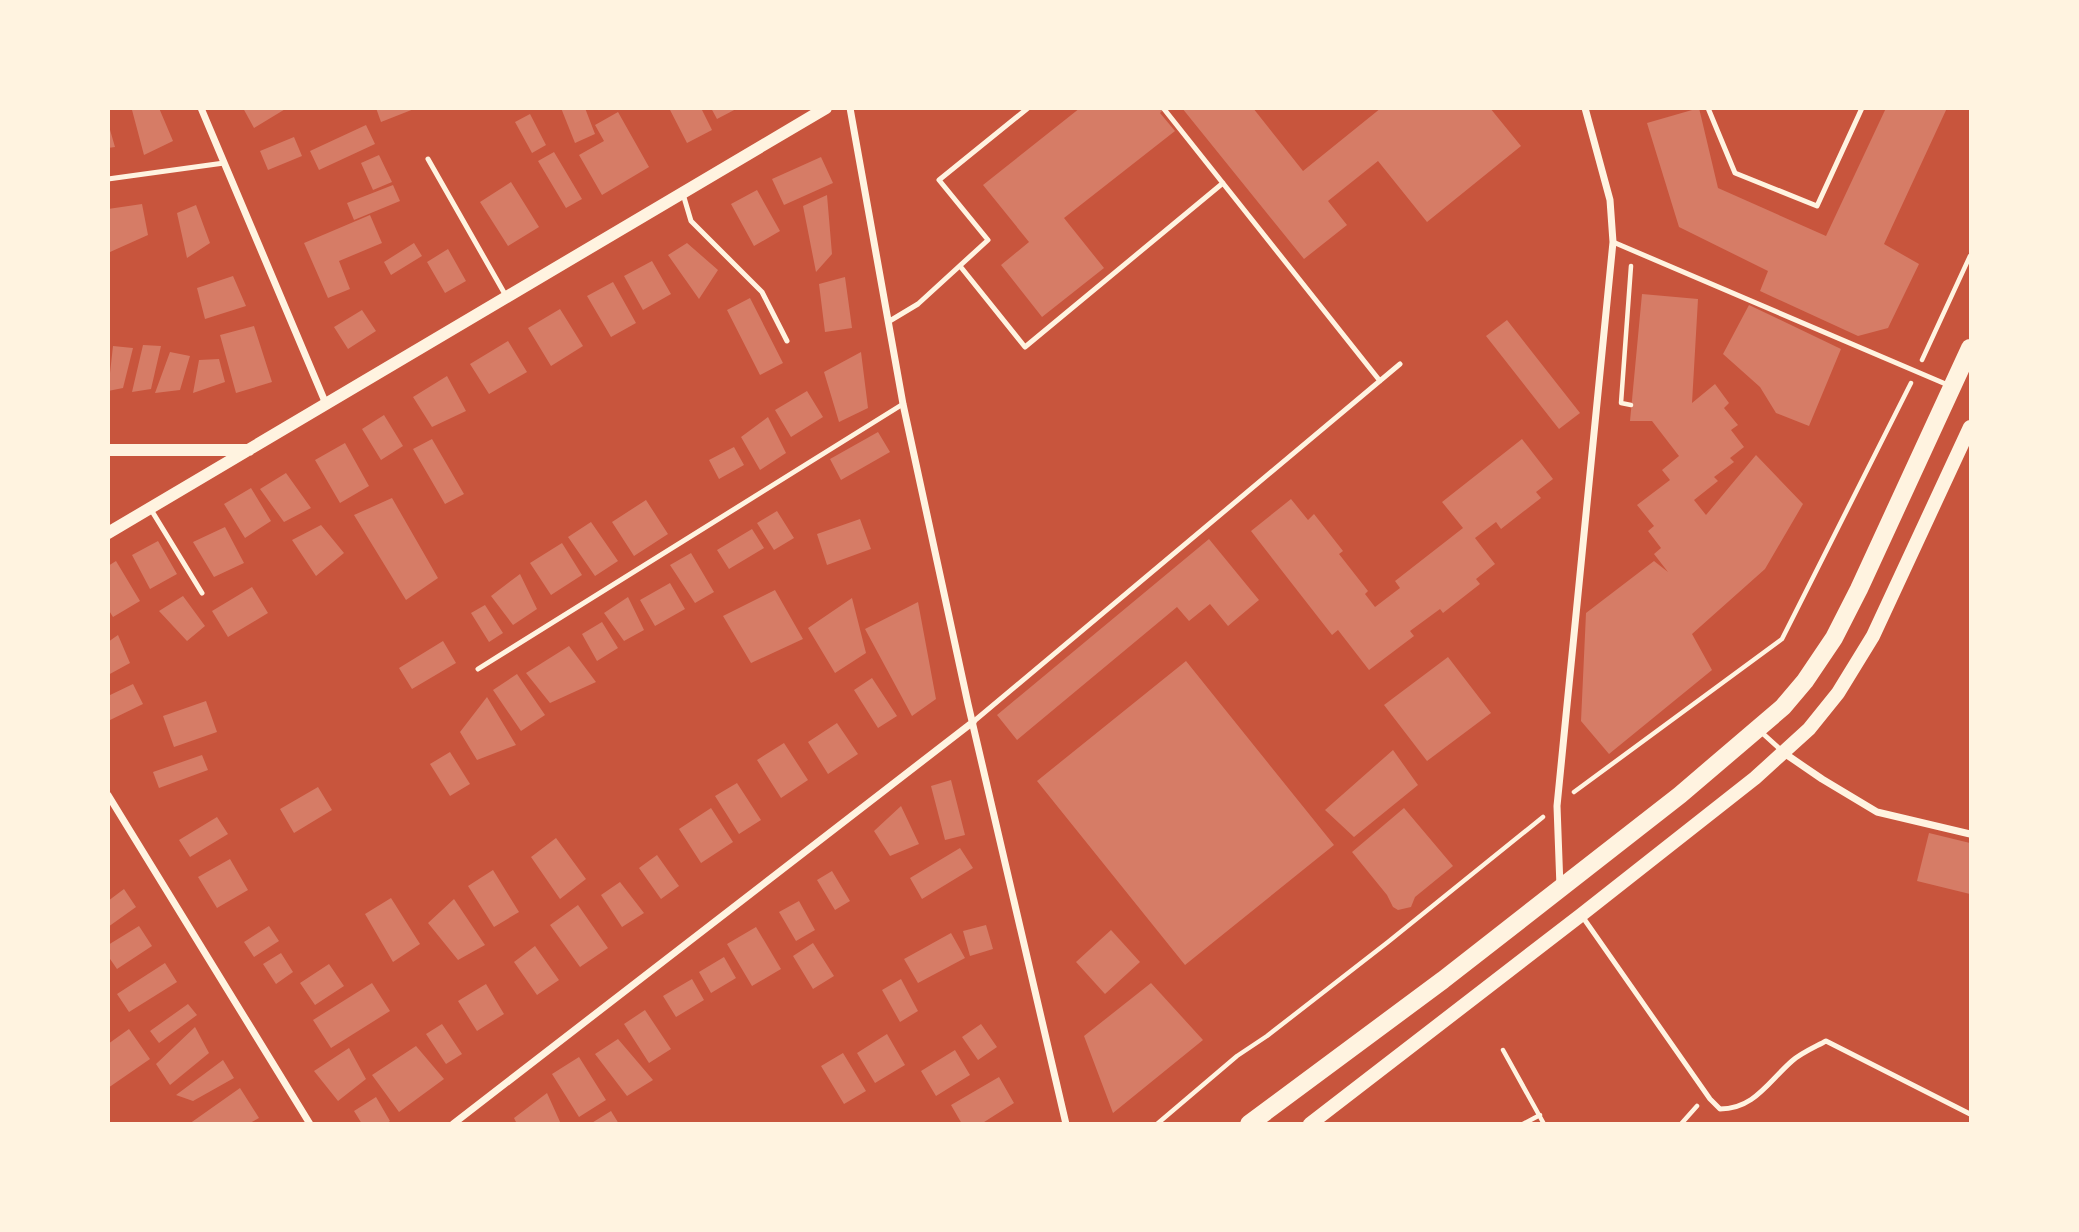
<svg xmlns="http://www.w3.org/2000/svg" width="2079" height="1232" font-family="'Libre Baskerville',serif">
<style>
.building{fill:#d67c66}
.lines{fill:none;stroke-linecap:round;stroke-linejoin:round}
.path{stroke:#fff3e0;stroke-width:4.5}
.service{stroke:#fff3e0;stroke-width:5}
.minor{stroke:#fff3e0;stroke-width:7}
.tertiary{stroke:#fff3e0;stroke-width:12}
.secondary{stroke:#fff3e0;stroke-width:14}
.primary{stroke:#fff3e0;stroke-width:18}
</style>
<rect width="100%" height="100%" fill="#c8553d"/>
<path class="building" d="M137,108H159L173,141L144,155L132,110Z
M243,108H287L254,128Z
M376,108H414V109L381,122Z
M561,108H585L595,134L575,143Z
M669,108H701L712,130L687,143Z
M711,108H738L717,119Z
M1080,108H1165L1160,113L1175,131L1064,218L1104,268L1042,317L1001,265L1029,242L983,185Z
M1182,108H1253L1303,171L1381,108H1490L1521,146L1427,222L1378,161L1328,201L1347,225L1304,259Z
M1699,108L1718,188L1826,236L1886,108H1947L1884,244L1919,264L1888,328L1858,336L1760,291L1768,271L1679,227L1647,123Z
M618,112L649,167L602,195L579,155L604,141L595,125Z
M530,114L546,145L532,153L515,122Z
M108,123L115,147L108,148Z
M366,125L375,144L319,170L310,151Z
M294,137L302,156L268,170L260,151Z
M554,152L582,199L566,208L538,161Z
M379,155L392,182L373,190L361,163Z
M821,157L833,183L784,205L772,179Z
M511,182L539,227L508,246L480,202Z
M393,185L400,201L354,220L347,203Z
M757,190L780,231L754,246L731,204Z
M827,195L832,254L816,272L803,206Z
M142,204L148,235L110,252L108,209Z
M196,205L210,243L187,258L177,213Z
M370,215L382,243L339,261L350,289L328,298L304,243Z
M414,243L422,256L391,275L384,262Z
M687,243L718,270L699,299L668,255Z
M448,249L466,281L445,293L427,262Z
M652,261L671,294L643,310L624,276Z
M233,276L246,306L205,319L197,288Z
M845,277L852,328L825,332L819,284Z
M613,282L636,323L611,337L587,296Z
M1642,294L1698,299L1692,403L1715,384L1729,403L1724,408L1738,425L1731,430L1744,447L1730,458L1734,462L1714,477L1718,481L1694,500L1706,515L1756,455L1803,504L1765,569L1692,634L1712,670L1609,754L1581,721L1586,613L1654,561L1668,572L1654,554L1661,548L1648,531L1654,526L1637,505L1670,480L1662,470L1679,456L1652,421H1630Z
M750,298L783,363L760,375L727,310Z
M1749,305L1841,349L1809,426L1776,413L1760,387L1723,354Z
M560,309L583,346L551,366L528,328Z
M362,310L376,331L348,349L334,327Z
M1507,320L1580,413L1559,429L1486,336Z
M254,326L272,382L236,393L220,335Z
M508,341L527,372L489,394L470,364Z
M143,345L161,346L151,389L132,392Z
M113,346L133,348L123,388L108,391Z
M170,352L190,356L180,390L155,393Z
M861,352L868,408L839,422L824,372Z
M219,359L225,382L193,393L199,360Z
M447,376L466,411L432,427L413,397Z
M807,391L823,417L791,437L775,410Z
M384,415L403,446L381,460L362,429Z
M768,417L786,453L760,470L741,437Z
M878,432L890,452L841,480L830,459Z
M432,439L464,494L445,504L413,449Z
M1522,439L1553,479L1536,492L1541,498L1501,529L1496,522L1475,538L1495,564L1476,579L1480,584L1443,613L1440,609L1410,631L1414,636L1369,670L1338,630L1332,635L1251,531L1291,499L1308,520L1314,514L1343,551L1339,554L1368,591L1365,594L1375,607L1400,588L1395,581L1463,528L1442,502Z
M345,443L369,486L340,503L315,460Z
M734,447L744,465L719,479L709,460Z
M286,473L311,508L284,522L260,489Z
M251,488L271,521L245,538L224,504Z
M392,498L438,578L406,600L354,515Z
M646,500L668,534L634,556L612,522Z
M777,511L794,538L774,550L757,523Z
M860,519L871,549L827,565L817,534Z
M591,522L618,561L595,576L568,537Z
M321,525L344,553L316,576L292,540Z
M225,527L244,563L214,577L193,542Z
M752,529L764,548L729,569L717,550Z
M1209,539L1259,600L1228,626L1210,604L1189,621L1177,607L1017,740L997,715Z
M158,541L177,574L150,589L132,555Z
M562,543L582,575L551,595L530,563Z
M691,553L714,592L695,603L670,565Z
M116,561L140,601L113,617L108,609V566Z
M520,574L537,609L513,625L491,596Z
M670,583L685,609L655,626L640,600Z
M252,587L268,613L228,637L212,611Z
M775,590L803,639L751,663L723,616Z
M183,596L205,626L187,641L159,611Z
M628,597L644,630L624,641L604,613Z
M852,598L866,653L835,673L808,628Z
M918,602L936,699L912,716L865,629Z
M485,605L503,633L489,642L471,613Z
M602,622L618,648L597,661L582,634Z
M118,635L130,663L108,675V642Z
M443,641L456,663L412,689L399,668Z
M569,646L596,682L550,703L526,673Z
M1448,657L1491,713L1427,761L1384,705Z
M1186,661L1334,845L1185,965L1037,781Z
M517,674L545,715L521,731L493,690Z
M872,678L897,716L878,728L854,690Z
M133,684L143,704L108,721V696Z
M487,697L516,745L477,760L460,732Z
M206,701L217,732L174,747L163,716Z
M837,723L858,754L828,774L808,742Z
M784,743L808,780L781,798L757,760Z
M1393,750L1418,785L1354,837L1325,810Z
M450,752L470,784L450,796L430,764Z
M202,755L208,770L159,788L153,772Z
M951,780L965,835L945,840L931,786Z
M737,783L761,820L739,834L715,796Z
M318,787L332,810L294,833L280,809Z
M901,806L919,844L890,856L874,831Z
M711,808L733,842L701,863L679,829Z
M1404,808L1453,866L1415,897L1411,907L1398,910L1393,907L1387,895L1352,852Z
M217,817L228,834L190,857L179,840Z
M1929,833L1970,843V894L1917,881Z
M556,838L586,879L560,899L531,857Z
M960,848L973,868L922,899L910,878Z
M657,855L679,886L661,899L639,868Z
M230,859L248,890L217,908L198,877Z
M493,870L519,912L494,927L468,886Z
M832,871L850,901L835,910L817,880Z
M620,882L644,913L622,927L601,895Z
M124,889L136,907L108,927V901Z
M391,898L420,944L393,962L365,914Z
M454,899L485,945L458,960L428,923Z
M799,901L815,930L796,941L779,912Z
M578,905L608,948L580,967L550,925Z
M986,925L993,949L970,956L963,931Z
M139,926L152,946L117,969L108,956V945Z
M269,926L279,941L254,957L244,942Z
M756,927L781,969L752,986L727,944Z
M1111,930L1140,962L1105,994L1076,962Z
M951,933L965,958L918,983L904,959Z
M813,943L834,976L813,989L793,956Z
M535,946L559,980L537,995L514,962Z
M281,953L293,972L276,984L263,964Z
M724,957L736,978L711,993L699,972Z
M165,963L177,982L129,1012L117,994Z
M329,964L344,986L315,1005L300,983Z
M692,979L704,1000L676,1017L663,996Z
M901,979L918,1011L900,1022L882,990Z
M372,983L390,1011L331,1048L313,1020Z
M1151,983L1203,1040L1113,1113L1084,1036Z
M486,984L504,1014L477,1031L458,1001Z
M188,1004L197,1015L159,1043L150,1031Z
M645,1010L671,1049L649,1063L624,1024Z
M442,1024L462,1054L446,1064L426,1034Z
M981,1024L997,1047L978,1060L962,1037Z
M195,1027L209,1053L170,1085L156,1064Z
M129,1029L150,1059L108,1088V1044Z
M887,1034L905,1065L875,1083L857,1053Z
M618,1039L653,1080L627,1096L595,1054Z
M416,1046L444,1079L399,1112L372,1075Z
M349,1048L366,1079L338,1101L314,1071Z
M955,1050L970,1075L936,1096L921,1071Z
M843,1053L866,1091L844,1104L821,1066Z
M579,1057L606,1100L579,1117L552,1074Z
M223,1060L234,1078L193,1101L176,1095Z
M999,1077L1014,1103L981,1124H962L951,1105Z
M240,1088L259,1118L248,1124H189Z
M547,1093L561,1124H517L514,1118Z
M376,1097L390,1121L386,1124H362L354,1111Z
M611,1111L619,1124H590Z"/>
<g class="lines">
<path class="path" d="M1631,266L1621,403L1631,405
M1922,360L1970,256
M1574,792L1782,639L1911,383
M1503,1050L1544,1124
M1157,1124L1237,1056L1267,1036L1388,942L1543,817
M1523,1124L1540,1115
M1681,1124L1697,1106"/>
<path class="service" d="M1708,108L1735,173L1817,206L1862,108
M1164,109L1380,381
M428,159L506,296
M108,179L224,163
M683,194L691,221L762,292L787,341
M1613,242L1948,385
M960,266L1025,347L1223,183
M888,322L918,304L988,240L939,180L1028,108
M150,508L202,593
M478,669L903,404
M973,722L1400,364
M1760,731L1781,750
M1582,916L1710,1099L1720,1109C1754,1109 1768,1082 1792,1061C1801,1053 1815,1047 1826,1041L1970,1114"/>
<path class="minor" d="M201,108L326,404
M850,108L903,404L968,704L1066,1124
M1784,753L1822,779L1877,812L1970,834
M108,795L310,1124
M1560,887L1557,806L1613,242L1610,200L1585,108
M453,1124L973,722"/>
<path class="tertiary" d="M108,450H249
M108,533L826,108"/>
<path class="secondary" d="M1310,1124L1581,915L1755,778L1809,729L1838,693L1873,636L1970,427"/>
<path class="primary" d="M1249,1124L1443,980L1680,795L1783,707L1805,681L1834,638L1859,589L1970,348"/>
</g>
<rect width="2079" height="1232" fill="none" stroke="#fff3e0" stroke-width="220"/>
</svg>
